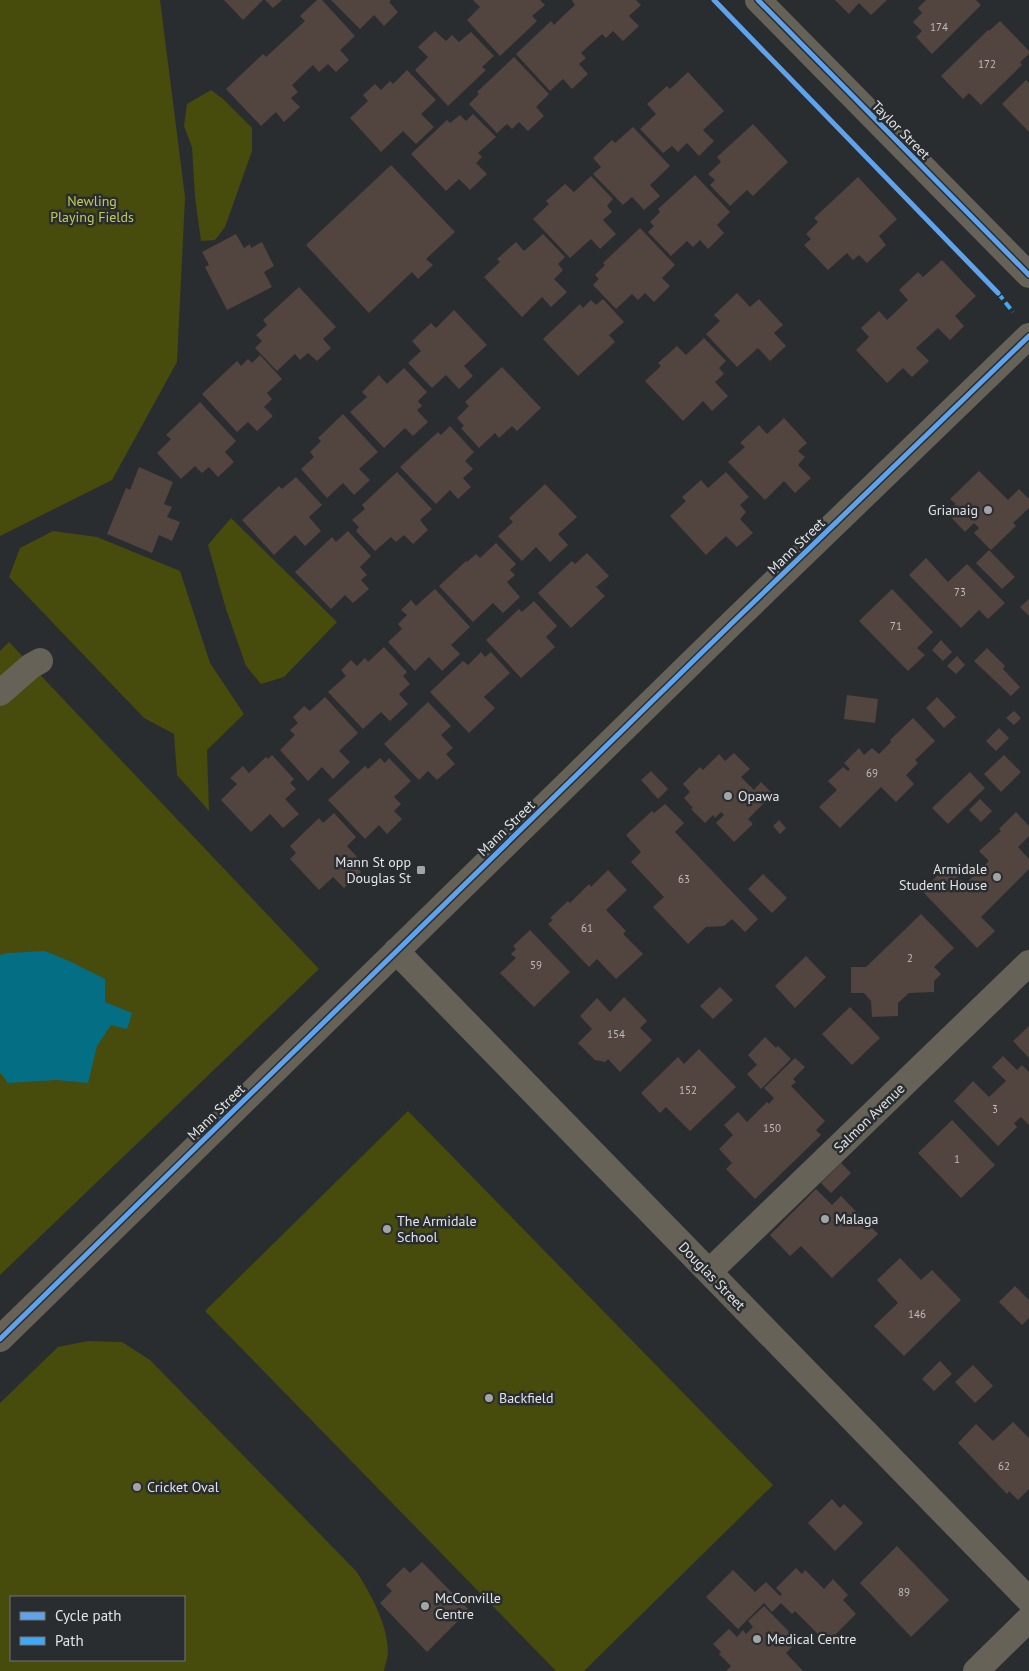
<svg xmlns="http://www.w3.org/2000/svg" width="1029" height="1671" font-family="'PT Sans',sans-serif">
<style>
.green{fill:#474b0c;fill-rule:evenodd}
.water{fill:#046e85}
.building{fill:#52443e}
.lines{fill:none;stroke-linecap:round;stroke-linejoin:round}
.minor{stroke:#666258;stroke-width:26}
.quiet{stroke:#3fa9f5;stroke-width:4;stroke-dasharray:8 4;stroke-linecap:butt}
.cycleway-casing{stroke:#292d30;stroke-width:8}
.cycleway{stroke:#60a3ed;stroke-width:5}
.poi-dot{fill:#a2a4a6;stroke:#292d30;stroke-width:2}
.labels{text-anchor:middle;stroke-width:5;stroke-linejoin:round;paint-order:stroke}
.number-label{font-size:11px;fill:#bebcbc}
.street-label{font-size:14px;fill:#e2e4e6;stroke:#292d30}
.park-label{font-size:14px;fill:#c2cd50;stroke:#292d30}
.poi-label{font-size:14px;fill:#e2e4e6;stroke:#292d30;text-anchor:start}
</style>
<rect width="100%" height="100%" fill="#2a2d2f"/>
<path class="green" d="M0,0H160L185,197L177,362L112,480L0,536Z
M211,90L223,99L252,128V151L225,227L215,240L201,241L195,197L192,147L184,126L187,104Z
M231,518L337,622L284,677L261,684L246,666L226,609L208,545Z
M53,531L97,537L180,571L210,663L244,714L207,750L209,811L177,775L174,734L144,718L9,577L20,548Z
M9,642L319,969L0,1275V651Z
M408,1111L773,1485L584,1671H556L205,1311Z
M88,1341L122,1342L150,1360L356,1571C370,1592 388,1625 388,1652C388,1658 385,1665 384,1671H0V1403L58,1347ZM11,1597H184V1660H11Z"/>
<path class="water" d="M45,951L69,961L105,979V1002L132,1013L127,1029L111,1025L97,1046L88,1083L57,1080L8,1083L0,1072V955L8,953Z"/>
<path class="building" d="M224,0H263L243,20Z
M265,0H282L273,8Z
M317,0H322L355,36L340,50L349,60L336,72L328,64L319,72L313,65L292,85L298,92L291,98L300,107L284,122L276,112L261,126L226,89L263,54L266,57L305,21L300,16Z
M331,0H391L389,2L398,12L384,26L374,15L360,29Z
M473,0H540L545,5L532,16L537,21L500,56L467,20L480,7Z
M573,0H636L641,5L629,16L639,26L623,41L613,31L606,38L602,34L581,53L586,58L579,64L588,74L572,89L563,79L550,91L516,54L551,21L554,25L563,16L575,5L572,1Z
M835,0H887L871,15L859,3L849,14Z
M926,0H976L981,5L932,54L916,37L922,31L913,22L922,13L918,8Z
M1000,21L1029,51V54L1020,62L1022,65L981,105L969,93L963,99L941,76L988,30L989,31Z
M435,31L446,41L452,35L459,42L471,32L494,56L482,67L486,70L448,106L415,70L428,57L418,47Z
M514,57L549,94L536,107L544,116L528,131L519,122L512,129L507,124L497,133L469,104L479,94L477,92Z
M407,70L436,100L421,114L434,127L416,144L403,131L381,152L350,118L368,101L363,95L375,84L381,90L390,81L393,84Z
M688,72L724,111L703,130L714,141L699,156L687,143L678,152L672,146L663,153L640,129L656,114L647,104L667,86L670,89Z
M1026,80L1029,83V132L1002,104Z
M473,114L496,137L478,153L482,157L476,163L487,174L470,190L459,179L446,191L411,154L447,120L450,123L460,115L466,121Z
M753,124L788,162L753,196L747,190L730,206L710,185L715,180L708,174L721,162L717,157Z
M633,127L670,166L650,185L660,196L644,210L632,197L623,205L593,174L601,167L593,158L612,140L615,143Z
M391,165L455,232L426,259L433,265L418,279L412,272L369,313L306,245Z
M695,175L730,212L717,225L724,233L708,249L700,240L693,247L687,241L671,256L648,232L654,226L650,222L660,212L658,209Z
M591,176L613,199L607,206L612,212L603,220L616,234L600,249L591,239L570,258L533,219L549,204L546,201L565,184L574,192Z
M858,177L897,219L879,236L886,245L867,263L859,255L853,260L847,253L828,270L804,245L811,239L806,234L818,222L814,218Z
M640,228L675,265L662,278L670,286L654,302L645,293L638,300L632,294L616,309L593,285L599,279L595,275L605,265L603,263Z
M236,234L244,248L250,244L251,248L262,242L274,266L264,272L272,287L227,310L205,267L209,265L202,252Z
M543,234L565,257L558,264L563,270L554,279L567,292L551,307L542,297L522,317L484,277L500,262L497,259L516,242L524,251Z
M942,260L976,296L955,316L964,326L950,340L938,328L916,348L929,361L912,377L903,368L887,383L856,350L869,337L861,328L879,311L887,320L908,300L899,290L918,272L923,277Z
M299,287L336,327L323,339L331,348L317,361L308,353L300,360L295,354L277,371L255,348L262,341L256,335L267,325L263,320Z
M737,293L750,307L759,299L783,325L774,333L786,346L770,361L758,348L737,367L706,334L720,321L714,315Z
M603,299L624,322L609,335L615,342L578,376L543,339L580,304L583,308L591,300L596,305Z
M454,310L487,345L464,366L473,376L459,389L446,375L432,388L408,363L421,351L412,341L431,323L436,328Z
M704,338L726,361L719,368L724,374L715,382L728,396L712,411L703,401L683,421L645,381L661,366L658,363L677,346L686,355Z
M260,355L282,379L267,393L272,399L264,407L273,416L257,431L248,422L237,432L202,394L237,361L241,366L248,359L252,363Z
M502,367L541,408L517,431L512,426L499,438L495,433L479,448L461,428L464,426L457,418L469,406L465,402Z
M404,368L427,392L418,401L422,406L417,410L428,422L413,436L405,428L384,448L350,412L367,397L362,392L379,375L387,384Z
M200,402L236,441L225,452L234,462L218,477L209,467L202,473L195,466L181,479L157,453L171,439L166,435Z
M343,414L378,452L359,469L370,480L354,495L343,483L327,498L301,469L314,457L310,452L321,441L318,438Z
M784,418L807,443L798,451L805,457L798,465L811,478L795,493L784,481L765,500L728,462L745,447L740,443L759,425L767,434Z
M450,426L474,452L465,461L473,469L463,478L471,487L458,499L450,490L436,504L400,467L438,432L441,435Z
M139,467L173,482L164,504L172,507L167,517L180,522L172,541L159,535L152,553L107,534L126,488L130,490Z
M979,471L1008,500L1019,489L1029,499V508L1013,523L1016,526L991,550L974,533L979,528L974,523L965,532L946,512L956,504L950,499Z
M397,472L432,509L420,520L428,530L413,544L404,535L396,542L391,537L375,551L356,531L359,527L352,520L365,509L362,505Z
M726,472L749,497L740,505L746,512L740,519L753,533L737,547L726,536L706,555L670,516L686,501L682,497L701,480L708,488Z
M296,477L322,505L309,517L321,531L305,546L295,535L274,555L242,520L279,486L282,489Z
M545,484L577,517L558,534L568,545L550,562L536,547L522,561L498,536L513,522L509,518Z
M348,531L371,556L360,567L367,575L361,580L369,589L353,603L345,595L331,609L295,572L332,537L336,542Z
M496,543L516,564L510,570L515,575L507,582L520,597L503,613L493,603L473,622L439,586L466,561L467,562L476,554L480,558Z
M989,550L1015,577L1002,589L976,563Z
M587,553L609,576L596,587L605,596L571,628L538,593L572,561L575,564Z
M926,558L948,582L967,564L1005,603L988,619L979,610L961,628L909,575Z
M435,589L470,627L451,645L460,654L442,671L429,657L415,671L388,642L402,629L398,624L407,615L401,610L411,600L416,606Z
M892,589L933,632L917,648L925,655L908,671L859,621Z
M1029,599V616L1020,607Z
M534,601L557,626L546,637L555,647L521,678L486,640L519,609L522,612Z
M941,640L952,652L943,661L932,650Z
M384,647L407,672L403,676L410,684L399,694L408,704L390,721L381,712L363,729L328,692L346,676L341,670L351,660L357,666L365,658L368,662Z
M987,648L1005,666L1003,669L1020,687L1011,696L974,661Z
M481,652L485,657L491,652L510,673L484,697L495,708L469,733L430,692L463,661L468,665Z
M957,656L965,665L956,674L947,666Z
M847,695L878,699L875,723L844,719Z
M325,697L358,733L339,751L350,762L333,779L322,767L308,781L280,750L295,735L290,730L298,723L293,717L304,706L310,711Z
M937,697L956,717L944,728L926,708Z
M428,702L451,726L441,735L453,748L446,754L455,764L437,780L428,771L419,780L384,744Z
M1014,711L1021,718L1014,725L1006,718Z
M913,718L935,741L915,760L918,763L906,775L914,784L896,802L881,787L840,828L819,807L837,790L828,781L843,767L848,771L850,769L844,763L859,748L864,755L872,748L879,754L891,742L890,740Z
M999,728L1009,738L996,751L986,741Z
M734,753L750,769L741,777L754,790L761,782L773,794L748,819L753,824L734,842L716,823L724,815L721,812L715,818L713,815L705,823L691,809L693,808L684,798L690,792L683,784L700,767L703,770L719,754L725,761Z
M272,755L294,779L290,783L296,789L285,799L299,814L283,828L270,814L251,832L221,800L237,784L230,778L243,766L249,773L266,757L268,759Z
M1004,755L1021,772L1001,792L984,774Z
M380,758L385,763L389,758L411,781L394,797L401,804L394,811L402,819L387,834L379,825L365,839L328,800L365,766L368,769Z
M651,771L668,789L658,799L641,780Z
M970,772L985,788L948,824L932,808Z
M980,799L992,811L981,822L969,810Z
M665,804L684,823L675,832L758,919L745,932L732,919L724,926L706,927L688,944L653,907L664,897L631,862L641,852L626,835L652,811L654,813Z
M1016,812L1029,826V836L1018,847L1029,859V869L981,917L995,931L977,948L922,891L947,866L965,884L989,861L979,851L1001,831L999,829Z
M334,813L356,837L347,846L359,859L353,864L361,872L344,888L333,877L319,890L290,859L296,853L290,846L319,818L323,823Z
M779,820L786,828L780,834L773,826Z
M608,870L627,890L606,910L626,931L623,934L643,954L616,979L597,959L589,967L548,924L553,920L550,918L568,901L570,903L589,884L591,887Z
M763,874L787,898L772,913L748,889Z
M921,914L954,948L934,967L941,974L934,981V992L909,993L898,1003V1016L872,1017L871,1001L864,993H851V967H866Z
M530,930L570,972L534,1007L500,973L516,958L511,954L516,949L513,946Z
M806,956L826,977L795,1008L775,986Z
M720,987L733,1000L713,1019L700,1006Z
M624,997L647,1021L640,1028L652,1040L620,1072L608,1059L605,1062L595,1060L578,1043L592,1029L580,1016L597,998L610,1012Z
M850,1007L880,1038L852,1065L822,1034Z
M1029,1026V1058L1013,1041Z
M765,1037L776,1048L778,1046L791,1059L761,1089L747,1074L757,1065L748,1055Z
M699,1049L736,1087L690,1131L666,1107L660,1113L641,1093L678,1057L684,1064Z
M1003,1056L1017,1070L1022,1065L1029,1072V1125L1021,1117L1014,1123L1017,1127L998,1146L954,1101L973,1081L989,1097L1006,1081L992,1067Z
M795,1058L805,1067L793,1079L796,1082L791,1086L825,1121L816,1130L821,1135L755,1199L726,1169L732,1163L719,1149L733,1135L724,1125L738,1112L747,1122L767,1102L769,1104L774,1098L764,1088Z
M952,1120L995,1165L961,1198L918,1153Z
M841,1163L851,1173L831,1193L821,1183Z
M816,1189L832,1205L841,1196L878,1234L832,1278L801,1246L790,1256L770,1235Z
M900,1258L921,1280L932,1270L961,1300L904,1356L874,1326L898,1303L877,1280Z
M1015,1286L1029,1300V1318L1022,1325L999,1302Z
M940,1361L952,1374L934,1391L922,1379Z
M973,1365L993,1386L975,1403L955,1382Z
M1013,1422L1029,1438V1489L1018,1500L1009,1491L1007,1494L958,1443L976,1424L993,1441Z
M832,1499L840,1508L844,1504L863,1523L835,1551L808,1523Z
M897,1546L949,1600L911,1637L860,1583Z
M422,1562L469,1610L427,1652L380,1603L392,1591L386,1585L404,1567L410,1573Z
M796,1568L802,1574L805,1570L824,1589L833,1579L848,1595L843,1600L856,1614L827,1643L795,1611L792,1614L781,1603L772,1612L764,1603L738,1629L706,1597L733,1570L755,1592L766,1582L780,1596L782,1594L776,1588Z
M764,1606L798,1641L786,1653L803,1671H726L731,1666L719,1654L721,1652L713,1644L729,1629L737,1637L743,1630L746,1634L753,1627L748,1621Z"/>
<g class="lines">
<path class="minor" d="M758,0L1029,275
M0,693L31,666L40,661
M396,951L1029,1600
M709,1272L1029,963
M0,1339L731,624L1029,336
M976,1671L1029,1619"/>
<path class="quiet" d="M998,293L1013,312"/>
<g class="cycleway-casing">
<path id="cycleway" d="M714,0L998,293
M758,0L1029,275
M0,1339L731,624L1029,336"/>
</g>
<use href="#cycleway" class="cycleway"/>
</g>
<g class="poi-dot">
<circle cx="988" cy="510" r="5"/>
<circle cx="728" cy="796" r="5"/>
<rect x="416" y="865" width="10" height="10" rx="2.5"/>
<circle cx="997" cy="877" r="5"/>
<circle cx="825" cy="1219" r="5"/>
<circle cx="387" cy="1229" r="5"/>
<circle cx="489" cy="1398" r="5"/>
<circle cx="137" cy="1487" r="5"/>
<circle cx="425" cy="1606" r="5"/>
<circle cx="757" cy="1639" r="5"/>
</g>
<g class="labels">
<g class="number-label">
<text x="939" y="31">174</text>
<text x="987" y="68">172</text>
<text x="960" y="596">73</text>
<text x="896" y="630">71</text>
<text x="872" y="777">69</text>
<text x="684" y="883">63</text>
<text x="587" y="932">61</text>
<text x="910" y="962">2</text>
<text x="536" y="969">59</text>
<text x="616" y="1038">154</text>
<text x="688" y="1094">152</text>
<text x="995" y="1113">3</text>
<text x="772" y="1132">150</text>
<text x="957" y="1163">1</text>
<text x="917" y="1318">146</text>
<text x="1004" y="1470">62</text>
<text x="904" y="1596">89</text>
</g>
<g class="street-label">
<text transform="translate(901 130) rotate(45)" y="5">Taylor Street</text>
<text transform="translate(796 546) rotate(-44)" y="5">Mann Street</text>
<text transform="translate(506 828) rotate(-44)" y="5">Mann Street</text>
<text transform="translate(216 1112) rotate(-44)" y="5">Mann Street</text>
<text transform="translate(869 1118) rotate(-44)" y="5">Salmon Avenue</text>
<text transform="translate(712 1276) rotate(46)" y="5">Douglas Street</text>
</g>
<g class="park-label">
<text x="92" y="206">Newling<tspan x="92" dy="16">Playing Fields</tspan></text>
</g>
<g class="poi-label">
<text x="978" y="515" text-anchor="end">Grianaig</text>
<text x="738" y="801">Opawa</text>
<text x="411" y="867" text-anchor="end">Mann St opp<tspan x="411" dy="16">Douglas St</tspan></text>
<text x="987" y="874" text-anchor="end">Armidale<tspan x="987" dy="16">Student House</tspan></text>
<text x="835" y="1224">Malaga</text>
<text x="397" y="1226">The Armidale<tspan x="397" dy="16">School</tspan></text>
<text x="499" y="1403">Backfield</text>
<text x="147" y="1492">Cricket Oval</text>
<text x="435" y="1603">McConville<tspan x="435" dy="16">Centre</tspan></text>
<text x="767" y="1644">Medical Centre</text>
</g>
</g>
<rect x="10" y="1596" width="175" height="65" fill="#292d30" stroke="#737679"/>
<rect x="20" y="1612" width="25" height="8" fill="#60a3ed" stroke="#737679"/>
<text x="55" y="1621" font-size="15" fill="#e2e4e6">Cycle path</text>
<rect x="20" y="1637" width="25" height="8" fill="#3fa9f5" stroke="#737679"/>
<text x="55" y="1646" font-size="15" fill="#e2e4e6">Path</text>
</svg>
